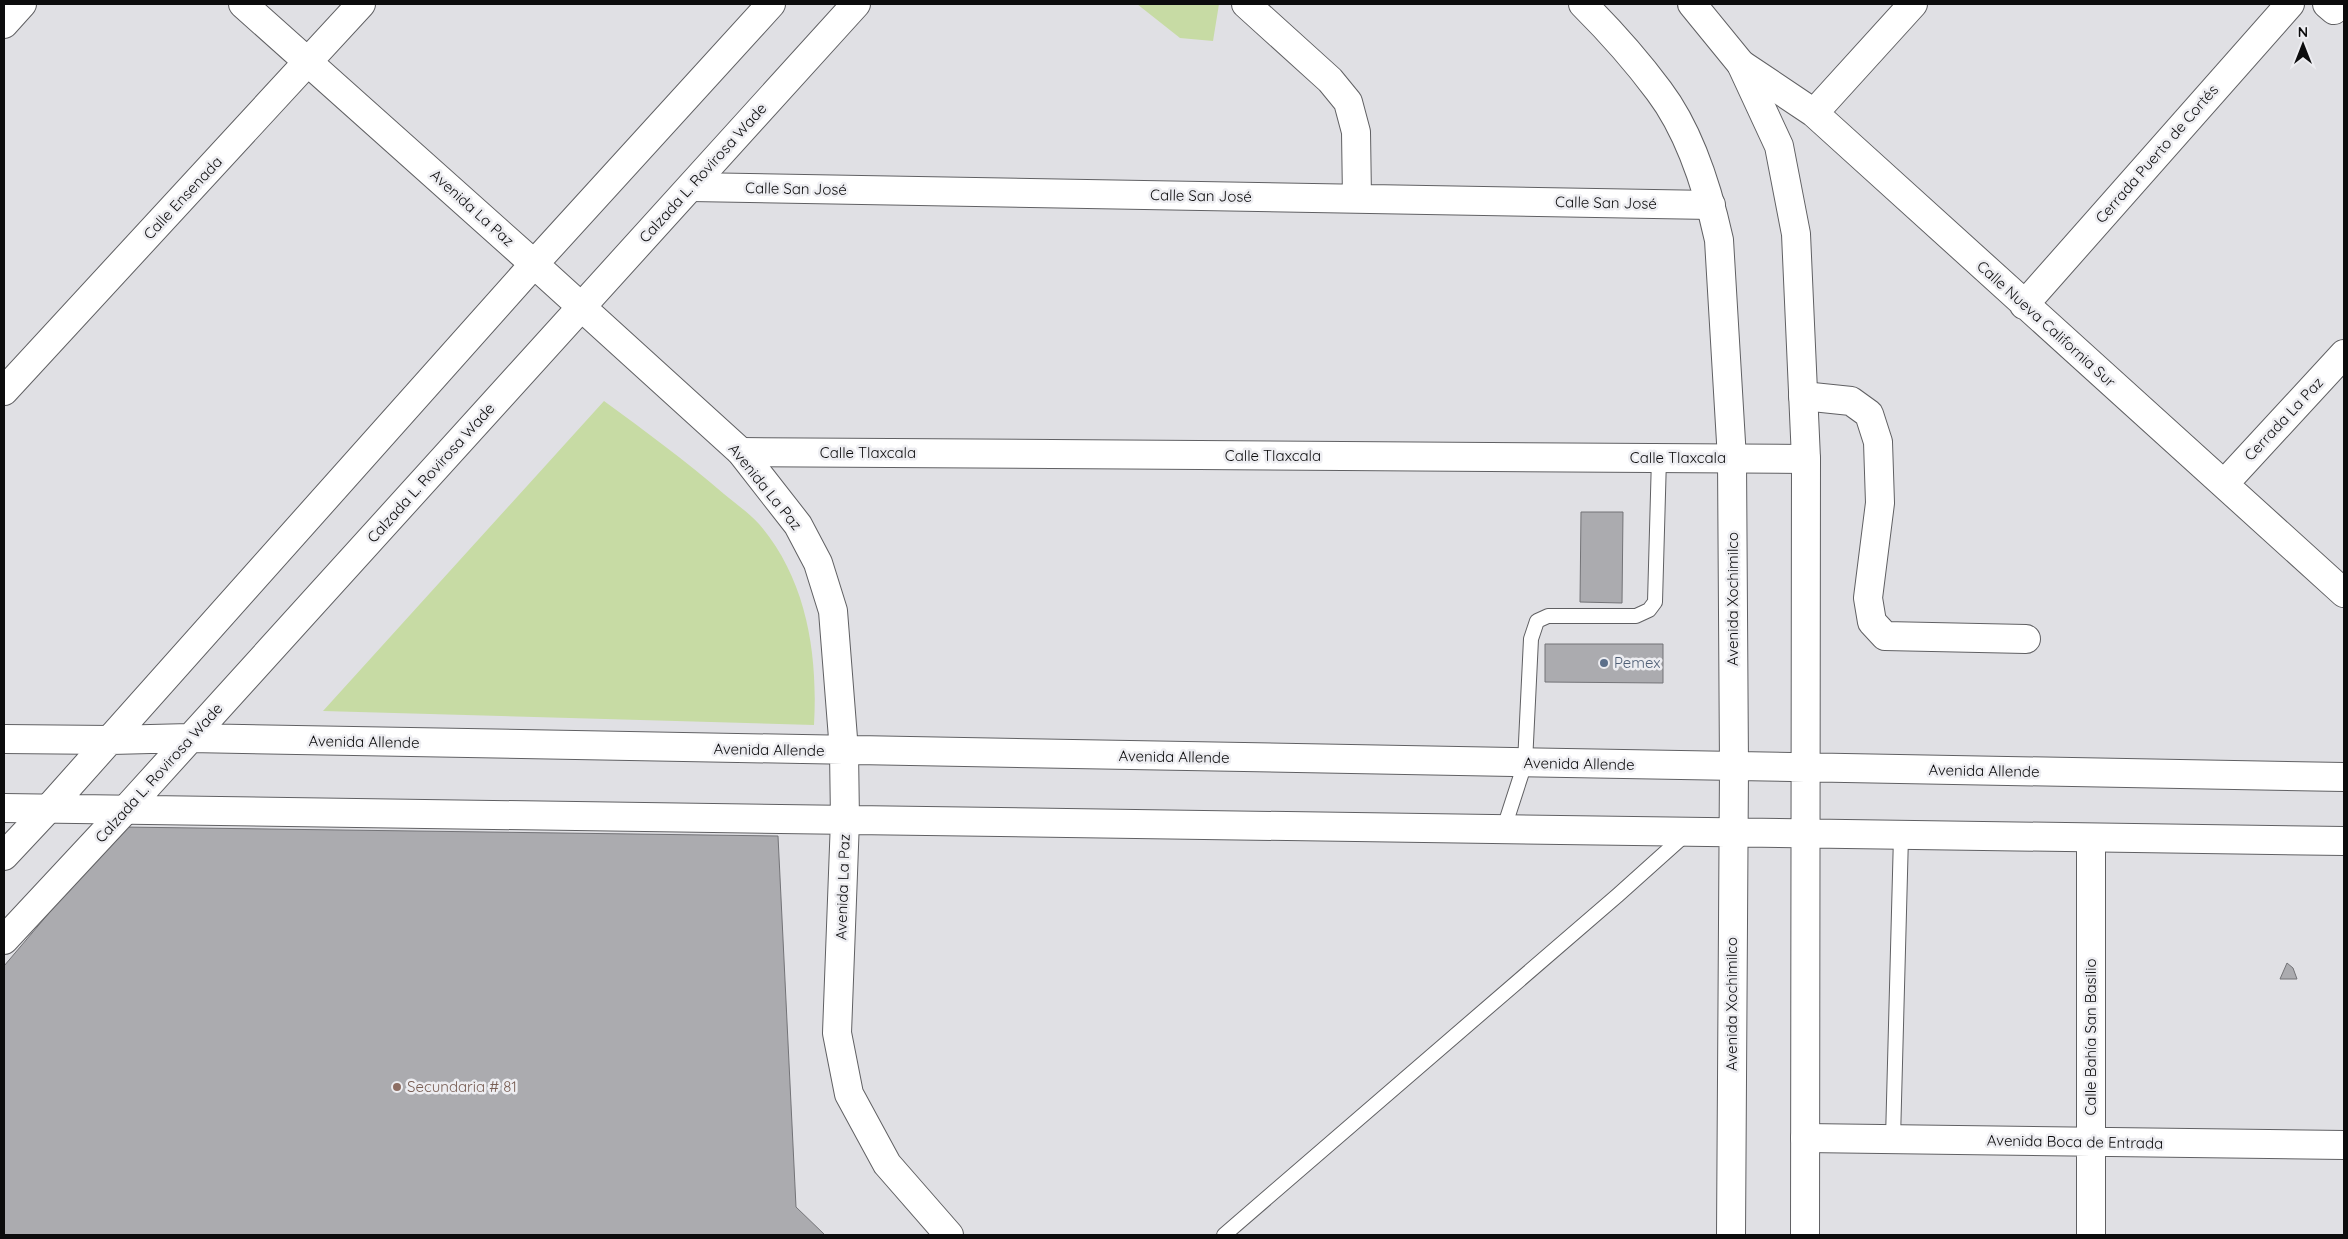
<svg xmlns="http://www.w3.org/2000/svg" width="2348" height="1239" font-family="Quicksand,sans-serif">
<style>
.green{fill:#c7dba4}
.building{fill:#ababaf;stroke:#737377}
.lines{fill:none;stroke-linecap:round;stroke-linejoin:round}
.lane-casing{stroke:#606063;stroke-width:16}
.street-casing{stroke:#606063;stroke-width:30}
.secondary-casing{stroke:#606063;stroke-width:30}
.lane{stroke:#fff;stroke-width:14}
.street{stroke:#fff;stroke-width:28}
.secondary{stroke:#fff;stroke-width:28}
.service-dot{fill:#5c6f8a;stroke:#ededf1;stroke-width:2}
.education-dot{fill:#8d6e63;stroke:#ededf1;stroke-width:2}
.labels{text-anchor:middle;stroke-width:5;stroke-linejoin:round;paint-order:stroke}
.street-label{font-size:15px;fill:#0c0c0d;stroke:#ededf1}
.service-label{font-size:15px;fill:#4e5e75;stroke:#ededf1;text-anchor:start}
.education-label{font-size:15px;fill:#785e54;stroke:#ededf1;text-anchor:start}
</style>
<rect width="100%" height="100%" fill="#e0e0e4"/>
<path class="green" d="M1137,4H1219L1213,41L1180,38Z
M604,401C645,431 686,461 724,494C736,504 749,513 759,524C807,580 818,654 814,725L323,711Z"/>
<path class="building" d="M1581,512H1623L1622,603L1580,602Z
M1545,644H1663V683L1545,682Z
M122,827L778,836L796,1207L825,1235H4V966Z
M2287,963L2293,968L2297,979H2280Z"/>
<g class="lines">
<g class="lane-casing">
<path id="lane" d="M1503,831L1525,763L1531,639L1537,621L1548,616H1636L1649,610L1655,602L1659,458
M1893,1139L1901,836
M1224,1235L1618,895L1686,834"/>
</g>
<g class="street-casing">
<path id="street" d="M243,4L534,264
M1246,4L1330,80L1348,102L1356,132L1357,198
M2327,4L2334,10L2340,4
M4,24L22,4
M1741,64L1814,113L2344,593
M1814,113L1913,4
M691,187L1711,205
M2024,305L2290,4
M4,391L361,4
M1803,396L1851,401L1869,414L1878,442L1880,503L1868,598L1872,622L1885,636L2026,639
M741,452L1806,459
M2224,484L2344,354
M4,856L49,808
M4,940L127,808
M1805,1138L2344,1145
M2091,1235V839"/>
</g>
<g class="secondary-casing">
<path id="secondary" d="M1583,4C1610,31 1636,60 1659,91C1690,132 1708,190 1719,240L1732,459L1734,767L1731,1235
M1692,4L1741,64L1779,146L1796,234L1806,459L1805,1235
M534,264L741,452L798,525L818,563L833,611L844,751L845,820L837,1033L849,1094L887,1164L949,1235
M4,739L111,740L190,738L2344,777
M4,808L2344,841
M49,808L534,264L771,4
M127,808L856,4"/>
</g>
<use href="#lane" class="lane"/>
<use href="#street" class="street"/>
<use href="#secondary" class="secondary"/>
</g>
<circle class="service-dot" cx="1604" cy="663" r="5"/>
<circle class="education-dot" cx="397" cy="1087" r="5"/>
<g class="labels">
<g class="street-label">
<text transform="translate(2157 154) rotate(-49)" y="5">Cerrada Puerto de Cortés</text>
<text transform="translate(703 173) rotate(-48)" y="5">Calzada L. Rovirosa Wade</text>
<text transform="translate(796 189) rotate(1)" y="5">Calle San José</text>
<text transform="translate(1201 196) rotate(1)" y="5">Calle San José</text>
<text transform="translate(183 198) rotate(-47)" y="5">Calle Ensenada</text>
<text transform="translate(1606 203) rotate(1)" y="5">Calle San José</text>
<text transform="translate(472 208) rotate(42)" y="5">Avenida La Paz</text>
<text transform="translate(2046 324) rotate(42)" y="5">Calle Nueva California Sur</text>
<text transform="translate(2284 419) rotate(-47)" y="5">Cerrada La Paz</text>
<text x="868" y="458">Calle Tlaxcala</text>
<text x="1273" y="461">Calle Tlaxcala</text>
<text x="1678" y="463">Calle Tlaxcala</text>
<text transform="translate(431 473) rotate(-48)" y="5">Calzada L. Rovirosa Wade</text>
<text transform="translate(765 487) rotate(51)" y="5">Avenida La Paz</text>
<text transform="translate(1733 599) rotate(-90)" y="5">Avenida Xochimilco</text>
<text transform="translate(364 742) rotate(1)" y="5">Avenida Allende</text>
<text transform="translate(769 750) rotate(1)" y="5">Avenida Allende</text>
<text transform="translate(1174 757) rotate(1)" y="5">Avenida Allende</text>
<text transform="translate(1579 764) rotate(1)" y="5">Avenida Allende</text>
<text transform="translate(1984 771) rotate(1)" y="5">Avenida Allende</text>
<text transform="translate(159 773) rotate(-48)" y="5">Calzada L. Rovirosa Wade</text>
<text transform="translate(843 887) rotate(-88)" y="5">Avenida La Paz</text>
<text transform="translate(1732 1004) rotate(-90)" y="5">Avenida Xochimilco</text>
<text transform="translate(2091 1037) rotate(-90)" y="5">Calle Bahía San Basilio</text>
<text transform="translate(2075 1142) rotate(1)" y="5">Avenida Boca de Entrada</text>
</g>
<g class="service-label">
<text x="1614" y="668">Pemex</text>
</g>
<g class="education-label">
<text x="407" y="1092">Secundaria # 81</text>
</g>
</g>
<rect width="2348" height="1239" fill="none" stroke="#0c0c0d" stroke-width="10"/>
<g transform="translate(2303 45)" stroke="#ededf1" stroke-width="4" paint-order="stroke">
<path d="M0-4L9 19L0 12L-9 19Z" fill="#0c0c0d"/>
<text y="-8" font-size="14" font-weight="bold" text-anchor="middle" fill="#0c0c0d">N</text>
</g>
</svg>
